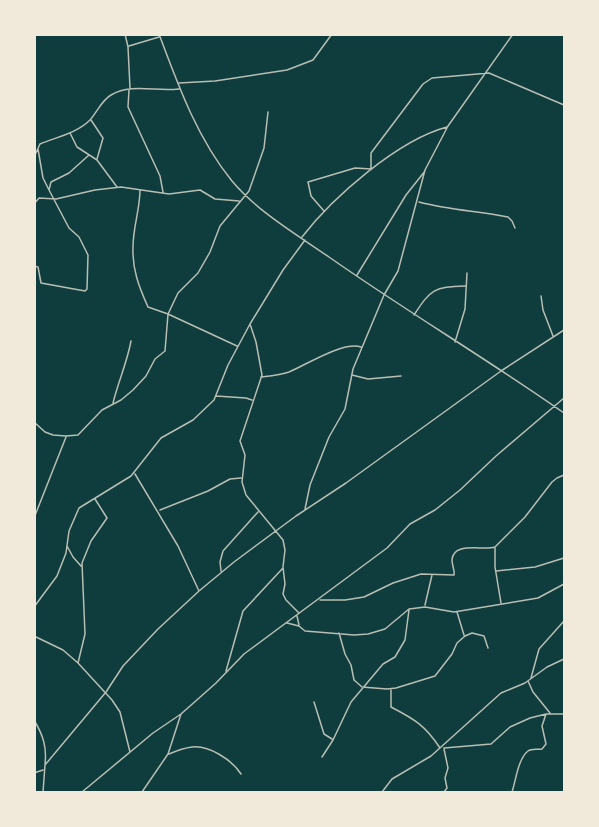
<svg xmlns="http://www.w3.org/2000/svg" width="599" height="827" font-family="Commissioner,sans-serif">
<style>
.lines{fill:none;stroke-linecap:round;stroke-linejoin:round}
.minor{stroke:#b8beb3;stroke-width:1.5}
</style>
<rect width="100%" height="100%" fill="#0f3d3e"/>
<g class="lines">
<path class="minor" d="M125,34L128,47L130,88
M159,34C178,85 197,138 232,181C258,212 296,234 329,257C406,311 487,359 564,413
M129,46L159,37
M179,83L215,81L287,70L313,60L332,34
M129,90L128,107L160,176L163,192
M91,120L103,138L97,159
M70,133L77,147L97,160L117,187
M38,149L43,178L49,190
M34,157L40,144C57,137 77,133 90,120C97,112 102,100 111,95C132,83 156,92 179,89
M371,169V153L423,84L432,78L489,73L564,105
M140,190C140,209 133,227 133,247C132,269 139,287 148,307L168,314L237,346
M419,202C449,210 478,211 508,217L512,221L515,228
M34,204L39,198L56,199L95,190L121,187L169,194L200,190L215,199L239,201
M324,211L311,196L308,182L355,168L372,169
M302,237C333,197 398,140 447,127
M34,266L38,267L41,283L85,291L87,289L88,255L79,237L69,228L49,190L51,182L69,173L89,155
M357,275L406,195L425,171
M541,296L543,310L553,336
M414,315C431,289 434,287 465,286
M250,324L256,342L262,375L240,441L245,455L242,482L246,495L283,540L285,550L283,567L285,584L283,594L286,600L299,613
M455,342L465,309L467,273
M352,375L368,379L401,376
M261,377C270,376 281,375 289,372C306,365 343,341 361,347
M216,396L246,398L252,400
M113,403C118,382 127,363 131,341
M34,422L45,432L53,435L66,436L78,435L102,410L121,400L133,390L146,376L155,359L165,351L168,314L178,293L198,273L210,252L220,226L249,191L264,148L268,112
M135,474L178,546L199,591
M305,509L310,485L329,437L345,409L353,369L384,295L398,271L425,170L448,126L513,34
M160,510L208,491L230,479L241,478
M34,518L66,437
M67,546L73,557L81,566
M495,548V567L501,603
M221,571L220,562L223,551L258,512
M496,571L535,567L564,558
M320,600H345L364,597L393,583L421,574L454,575C455,570 452,566 452,560C453,541 483,551 495,547L525,517L552,482L557,478L564,475
M425,605L432,575
M34,607L57,576L66,553L69,531L79,508L131,476L161,438L193,420L214,400L228,365L250,324L283,270L305,240
M457,612L464,635
M297,616L299,625
M287,623L299,626L305,631L354,635L368,634L385,629L409,609L425,607L454,612L538,598L564,584
M339,633L345,654L351,665L354,680L362,687L387,689L396,688L435,676L452,654L457,643L465,636L472,633L484,636L488,648
M34,636L63,650L78,663L112,700L120,712L130,752
M78,663L85,634L82,563L91,541L107,518L95,499
M226,671L243,611L283,568
M531,678L539,649L564,621
M528,681L533,692L550,713
M391,690V707C414,719 425,725 440,748
M314,702L324,734L332,739
M181,714L216,683L244,654L387,548L410,524L435,510L460,490L496,456L564,398
M34,720C43,735 47,747 45,764
M444,748L491,744L510,727L530,718L546,714H564
M169,754C176,751 184,748 192,747C209,745 232,760 241,774
M322,757L333,740L351,702L383,664L395,657L405,640L409,610
M34,773L43,770
M43,792L45,765L106,692L123,666L158,629L199,591L234,562L296,516L346,483L501,371L564,330
M82,792L153,733L181,714L168,754L142,792
M382,792L392,779L431,756L501,693L525,683L547,667L564,659
M444,792L447,788L445,778L448,768L444,749
M512,792C516,780 518,759 528,751C532,748 538,750 542,749L546,744L542,726L546,714"/>
</g>
<rect width="599" height="827" fill="none" stroke="#f1e9da" stroke-width="72"/>
</svg>
